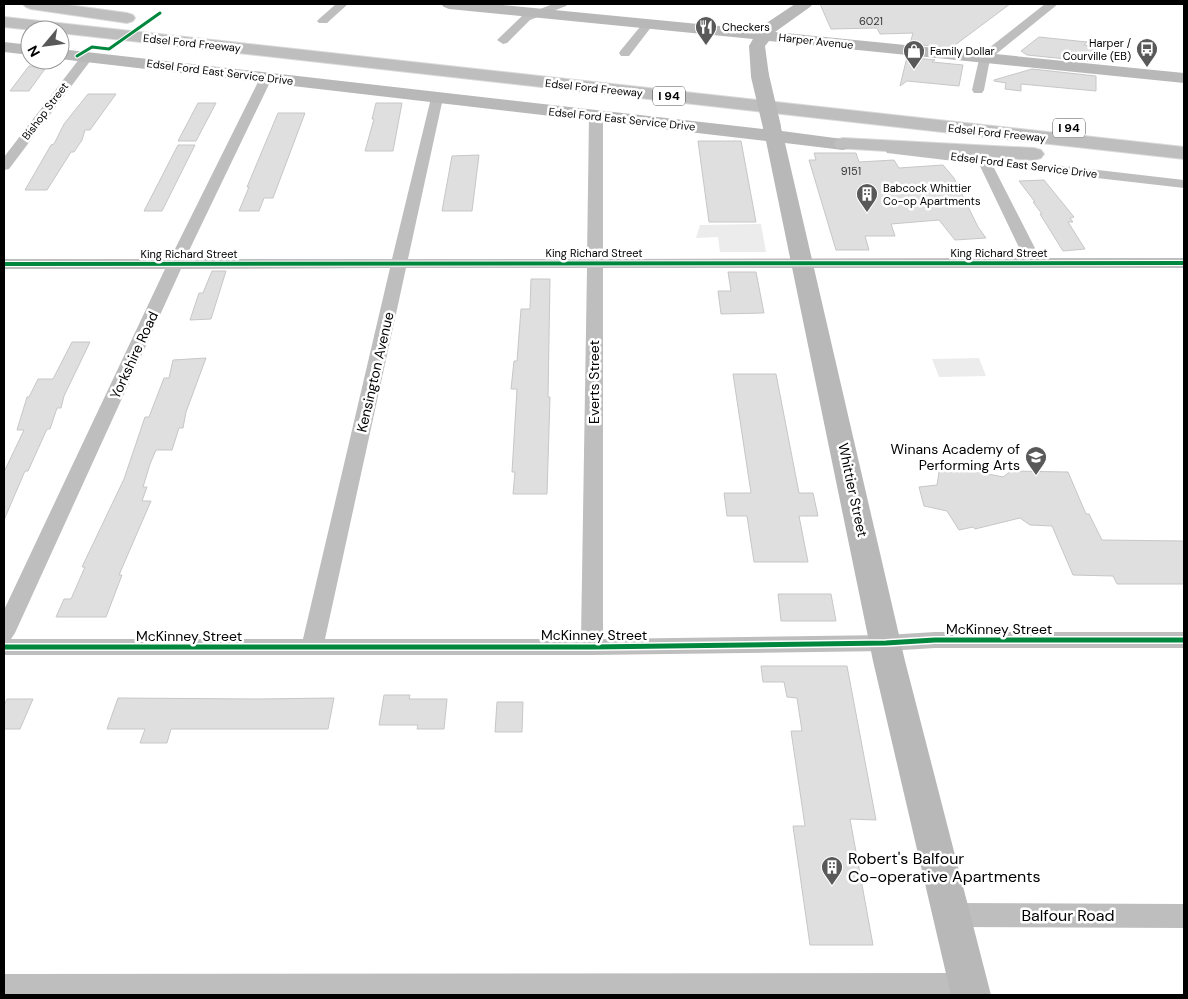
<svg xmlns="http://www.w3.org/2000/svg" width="1188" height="999" font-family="'DM Sans',sans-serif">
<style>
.green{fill:#ececec}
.building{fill:#dfdfdf;stroke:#c7c7c7}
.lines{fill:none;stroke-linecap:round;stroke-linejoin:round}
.highway-casing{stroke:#dbdbdb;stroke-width:2}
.street{fill:#bebebe;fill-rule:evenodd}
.secondary{fill:#b8b8b8;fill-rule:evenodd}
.highway{fill:#bebebe;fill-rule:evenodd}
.secondary-bridge{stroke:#b8b8b8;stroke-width:18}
.cycleway-far2-casing{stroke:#fff;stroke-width:5}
.cycleway-far1-casing{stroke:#fff;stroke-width:6}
.cycleway-casing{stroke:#fff;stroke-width:8}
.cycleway-far2{stroke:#00873e;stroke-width:3}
.cycleway-far1{stroke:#00873e;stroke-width:4}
.cycleway{stroke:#00873e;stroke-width:5}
.labels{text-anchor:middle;stroke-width:5;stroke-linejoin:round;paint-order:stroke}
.number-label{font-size:11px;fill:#383838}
.far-poi-label{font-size:11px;fill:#000;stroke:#fff;text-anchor:start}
.far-street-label{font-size:11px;fill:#000;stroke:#fff}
.shield{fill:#fff;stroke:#4c4c4c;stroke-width:1}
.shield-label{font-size:12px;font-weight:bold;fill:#000}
.street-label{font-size:14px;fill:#000;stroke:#fff}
.poi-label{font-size:14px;fill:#000;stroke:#fff;text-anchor:end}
.near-poi-label{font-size:16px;fill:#000;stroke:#fff;text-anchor:start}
.near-street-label{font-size:16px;fill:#000;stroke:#fff}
</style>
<rect width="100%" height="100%" fill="#fff"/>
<path class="green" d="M761,224L766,252H720L718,237L696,238L700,225Z
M979,358L986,376L939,377L932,359Z"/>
<path class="building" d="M820,4H1010L951,48L910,44L913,33L880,34L877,28L831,29Z
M1039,37L1087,42L1084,45L1095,46L1096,62L1027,55L1021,51Z
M907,57L935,60L932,62L963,65L959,86L907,81L900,86Z
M29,66H47L29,91H10Z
M1032,69L1096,76V91L1021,84V91L1005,89L1006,83L994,81V80Z
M88,94H116L90,130H85L82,140L74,152H71L47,190H25L51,145L54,144L64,124Z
M198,103H216L196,141H178Z
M376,103H402L393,151H365L374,119H372Z
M278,113H305L273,198H264L259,211H239L249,187H247Z
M698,141H741L756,222H709Z
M178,145H195L162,211H144Z
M814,153H856L859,162L894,160L899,168L943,165L954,178L978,227L986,238L955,240L939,220L891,224L895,236H865L869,250H836L809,160H816Z
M479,155L472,211H442L452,156Z
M1044,180L1074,217L1070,218L1073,222H1068L1085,249L1063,251L1040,214H1042L1033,202H1035L1019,181Z
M212,271H226L211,319L190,320L199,293H203Z
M728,272H756L764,313L721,314L718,291H731Z
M531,279H550L548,397H550L547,494H513L515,472H512L517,389H511L514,361H517L521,309H530Z
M72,342H90L64,396L61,408H57L50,429H47L28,471H25L4,520V472L24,430H17L27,397H29L38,379H53Z
M206,358L186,412L183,428H179L172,450H156L150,464L143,487H147L142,501H151L119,575H122L106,617H56L64,599H71L85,567H82L124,479L145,417H149L164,378H169L173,360Z
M733,374H776L799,493H813L818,516H799L808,562H754L747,516H727L724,493H751Z
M940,466L954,469V467L1003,477L1011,471L1068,472L1086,514H1089L1102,540L1184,541V584H1117L1113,576L1073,575L1052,526L1030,525L1020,518L975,529L973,527L959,530L947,511L924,506L919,487L937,485Z
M778,594H831L836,621H781Z
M761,666H847L876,820L850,819L873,945H810L793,826H805L791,731H802L797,698L787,697L784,682H763Z
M384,695H410L409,699H447L444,729H417L418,725H379Z
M118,698L257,699L334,698L328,729H171L167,743H140L145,729H107Z
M7,699H33L20,729H4V705Z
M497,702H523L522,732H495Z"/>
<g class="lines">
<g class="highway-casing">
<path id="highway" d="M23,4H61L127,13L133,15L135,18L133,21L127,23L31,9L26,7Z
M4,17L1184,147V159L60,33V30H33L4,27Z
M843,138L1034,148L1041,150L1044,154L1041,158L1034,160L836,148L834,144L836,140Z"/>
</g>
<path class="street" d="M336,4H348L327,23H319L317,21L319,19Z
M553,4H568L566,6L530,20L507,43L503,44L497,40L522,16Z
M1045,4H1058L990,59L984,90L982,93H974L972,90L980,55Z
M648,21L652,22L654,24L652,26L629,56H621L619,53L621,50L644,22Z
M87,53L91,54L93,57L91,60L9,169L4,170V157L83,54Z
M266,74L272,78L185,259H392L431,98L437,94L443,98L408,259H587L589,116L596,112L603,116V259L1024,258L979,164L887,153L885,150L887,147L892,146L1184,180V188L993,166L1040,258H1184V268H603V639L886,635L935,632H1184V648H935L886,651L592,655H4V610L165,269H4V259H170L260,78ZM390,268L303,639H11L15,633L181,269ZM406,268H587L581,639H325Z
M952,903L1184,904V928L952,927L942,923L938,915L942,907Z
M969,973L979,977L983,986L979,995H4V974Z"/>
<path class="secondary" d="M441,4H493L760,30L765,24L795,4H813L810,7L775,32L1184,73V83L769,41L765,46L769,76L766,80L760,81L754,80L751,76L749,46L753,39L449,9L444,7Z
M4,42L30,45V55L4,52Z
M60,49L763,129L765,123L772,121L779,123L782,131L850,140L852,144L850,148L843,150L785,143L905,661L991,995H951L873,661L766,141L60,59Z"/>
<use href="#highway" class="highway"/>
<path class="secondary-bridge" d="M760,76L772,127"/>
<g class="cycleway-far2-casing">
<path id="cycleway-far2" d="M77,56L92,47L109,49L160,13"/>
</g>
<g class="cycleway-far1-casing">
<path id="cycleway-far1" d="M4,264L1184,263"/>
</g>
<g class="cycleway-casing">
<path id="cycleway" d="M4,647H592L886,643L935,640H1184"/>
</g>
<use href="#cycleway-far2" class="cycleway-far2"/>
<use href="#cycleway-far1" class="cycleway-far1"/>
<use href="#cycleway" class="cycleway"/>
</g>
<defs>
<g id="restaurant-pin" transform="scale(1.125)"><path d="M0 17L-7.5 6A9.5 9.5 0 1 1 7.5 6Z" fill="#595959" stroke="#fff"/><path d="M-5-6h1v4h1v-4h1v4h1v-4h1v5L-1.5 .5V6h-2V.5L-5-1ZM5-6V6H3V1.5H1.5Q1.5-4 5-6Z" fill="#fff"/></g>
<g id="bus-pin" transform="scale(1.125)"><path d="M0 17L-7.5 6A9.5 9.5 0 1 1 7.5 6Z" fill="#595959" stroke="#fff"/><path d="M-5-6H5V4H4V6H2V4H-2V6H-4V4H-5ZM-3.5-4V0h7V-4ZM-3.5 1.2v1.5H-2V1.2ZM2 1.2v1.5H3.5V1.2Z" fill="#fff"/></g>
<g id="shop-pin" transform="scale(1.125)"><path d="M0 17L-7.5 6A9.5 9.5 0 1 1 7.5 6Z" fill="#595959" stroke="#fff"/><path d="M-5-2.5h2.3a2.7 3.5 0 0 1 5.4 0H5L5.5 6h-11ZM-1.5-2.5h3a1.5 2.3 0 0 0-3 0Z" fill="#fff"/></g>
<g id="building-pin" transform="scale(1.125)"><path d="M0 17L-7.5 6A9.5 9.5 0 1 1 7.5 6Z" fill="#595959" stroke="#fff"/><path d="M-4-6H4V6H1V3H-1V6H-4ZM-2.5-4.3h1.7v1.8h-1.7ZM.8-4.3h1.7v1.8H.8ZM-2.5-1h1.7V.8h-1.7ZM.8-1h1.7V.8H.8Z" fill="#fff"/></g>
<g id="school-pin" transform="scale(1.125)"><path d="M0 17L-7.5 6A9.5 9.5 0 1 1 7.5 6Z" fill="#595959" stroke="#fff"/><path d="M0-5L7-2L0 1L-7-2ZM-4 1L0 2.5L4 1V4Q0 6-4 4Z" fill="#fff"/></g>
</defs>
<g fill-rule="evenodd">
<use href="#restaurant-pin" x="706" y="27"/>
<use href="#bus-pin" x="1147" y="49"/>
<use href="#shop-pin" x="914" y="51"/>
<use href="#building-pin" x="867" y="194"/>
<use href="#school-pin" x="1036" y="457"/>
<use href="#building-pin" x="832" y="867"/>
</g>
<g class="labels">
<g class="number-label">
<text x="871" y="25">6021</text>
<text x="851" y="175">9151</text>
</g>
<g class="far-poi-label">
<text x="722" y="31">Checkers</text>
<text x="1131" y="47" text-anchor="end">Harper /<tspan x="1131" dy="13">Courville (EB)</tspan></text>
<text x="930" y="55">Family Dollar</text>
<text x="883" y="192">Babcock Whittier<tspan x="883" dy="13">Co-op Apartments</tspan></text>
</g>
<g class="far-street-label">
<text transform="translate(816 41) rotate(6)" y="4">Harper Avenue</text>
<text transform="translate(192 43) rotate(6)" y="4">Edsel Ford Freeway</text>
<text transform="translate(220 72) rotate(7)" y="4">Edsel Ford East Service Drive</text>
<text transform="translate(594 88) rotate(6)" y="4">Edsel Ford Freeway</text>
<text transform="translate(45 111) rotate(-53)" y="4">Bishop Street</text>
<text transform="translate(622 119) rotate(6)" y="4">Edsel Ford East Service Drive</text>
<text transform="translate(997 133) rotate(6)" y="4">Edsel Ford Freeway</text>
<text transform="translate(1024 165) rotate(7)" y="4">Edsel Ford East Service Drive</text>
<text x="594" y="257">King Richard Street</text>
<text x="999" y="257">King Richard Street</text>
<text x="189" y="258">King Richard Street</text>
</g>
<g class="shield">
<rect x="653" y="86.5" width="32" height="19" rx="4"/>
<rect x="1053" y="118.5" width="32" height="19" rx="4"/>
</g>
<g class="shield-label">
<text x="669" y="100">I 94</text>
<text x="1069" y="132">I 94</text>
</g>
<g class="street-label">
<text transform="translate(134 355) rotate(-65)" y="5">Yorkshire Road</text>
<text transform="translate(375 372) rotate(-77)" y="5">Kensington Avenue</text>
<text transform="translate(594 382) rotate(-90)" y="5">Everts Street</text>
<text transform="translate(853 490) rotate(78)" y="5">Whittier Street</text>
<text x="999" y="634">McKinney Street</text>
<text x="594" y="640">McKinney Street</text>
<text x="189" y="641">McKinney Street</text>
</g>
<g class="poi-label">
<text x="1020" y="454">Winans Academy of<tspan x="1020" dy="16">Performing Arts</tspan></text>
</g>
<g class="near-poi-label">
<text x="848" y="864">Robert's Balfour<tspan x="848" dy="18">Co-operative Apartments</tspan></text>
</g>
<g class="near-street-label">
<text x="1068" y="921">Balfour Road</text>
</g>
</g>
<rect width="1188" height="999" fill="none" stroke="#000000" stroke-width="10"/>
<g transform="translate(45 45) rotate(241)"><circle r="24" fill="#ffffff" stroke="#999999"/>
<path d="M0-4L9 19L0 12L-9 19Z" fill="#595959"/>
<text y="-8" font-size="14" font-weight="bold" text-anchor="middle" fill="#000000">N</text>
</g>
</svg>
